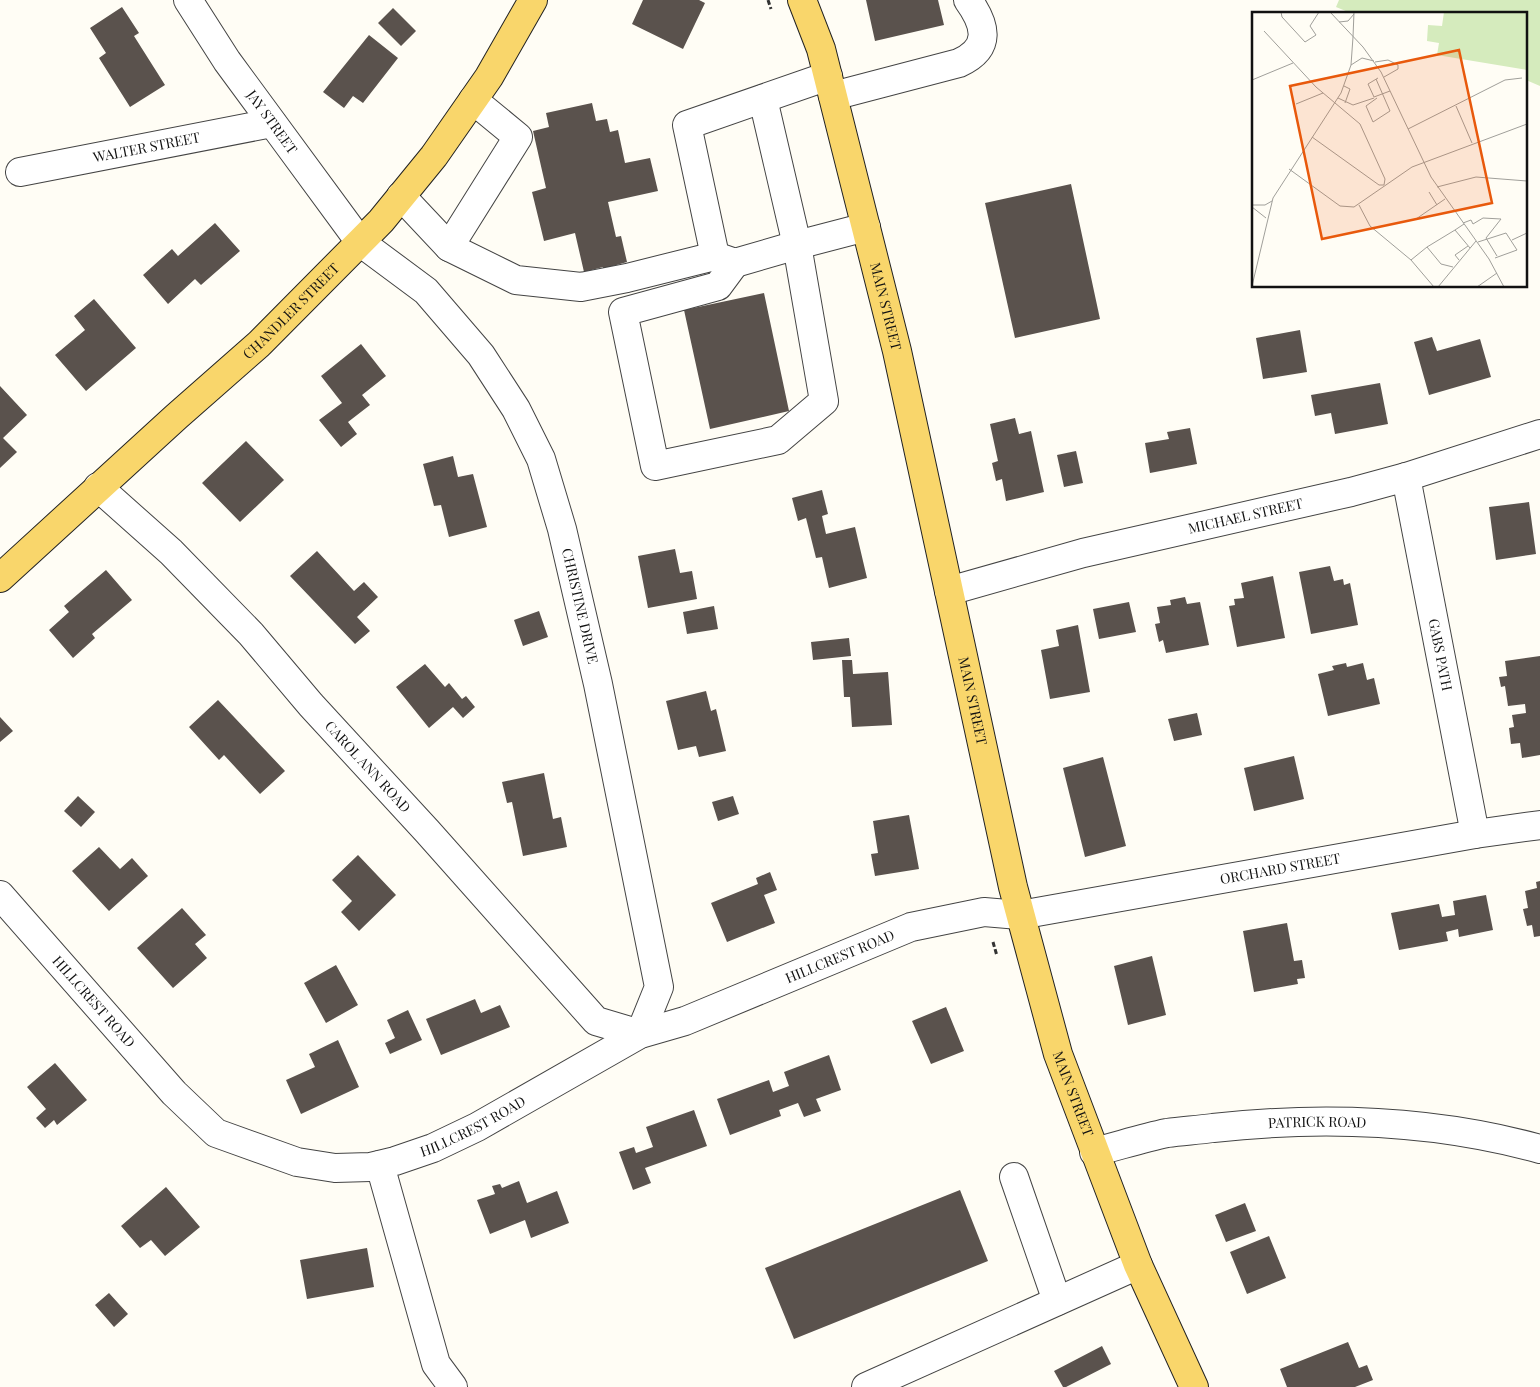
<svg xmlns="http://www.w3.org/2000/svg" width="1540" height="1387" font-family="'Playfair Display',serif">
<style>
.green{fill:#d5ebbd}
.building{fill:#5a524d}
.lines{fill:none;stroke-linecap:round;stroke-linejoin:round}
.minor-casing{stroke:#444;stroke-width:30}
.major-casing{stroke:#222;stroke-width:30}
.path{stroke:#333;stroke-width:3;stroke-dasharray:5 2.5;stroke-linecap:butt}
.minor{stroke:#fff;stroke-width:28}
.major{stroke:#f9d66b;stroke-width:28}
.labels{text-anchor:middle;stroke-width:5;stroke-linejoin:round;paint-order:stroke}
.street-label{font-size:14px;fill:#111;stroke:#fff}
.inset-road{fill:none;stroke:#a09f9a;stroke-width:1}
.view{fill:#e8590c;fill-opacity:0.15;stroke:#e8590c;stroke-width:2.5}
.inset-edge{fill:none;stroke:#111;stroke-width:2.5}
</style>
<rect width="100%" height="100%" fill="#fffdf5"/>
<path class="green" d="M1339,0H1540V86L1526,80V14H1353L1336,7Z"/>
<path class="building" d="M643,0H699L705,3L683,49L632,24Z
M866,0H938L944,25L875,41Z
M122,7L139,33L134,36L165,85L130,107L99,58L106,53L90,28Z
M393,8L416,31L401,46L378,23Z
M369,35L398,58L363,103L353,96L344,108L323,92Z
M592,103L596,121L607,119L610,132L618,130L625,163L650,158L658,191L608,202L616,237L621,236L627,262L613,266L615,274L604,277L603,267L584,272L575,233L544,241L532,192L546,188L533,131L549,127L546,113Z
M1071,184L1100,319L1015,338L985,203Z
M215,223L240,251L201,285L195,279L168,304L143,275L172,249L178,256Z
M764,293L789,411L710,429L684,310Z
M94,299L136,348L86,391L55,355L85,330L74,316Z
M1300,330L1307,372L1263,379L1256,338Z
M1432,337L1437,351L1480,339L1491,377L1429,395L1414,342Z
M361,344L386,376L362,395L370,405L348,422L357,434L341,447L319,420L342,403L321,376Z
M1380,383L1388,424L1335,434L1331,413L1315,416L1311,395Z
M0,386L27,415L3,438L17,452L0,468Z
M1015,418L1019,434L1031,431L1044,492L1006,501L1002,479L996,481L992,463L998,461L990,424Z
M1190,428L1197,464L1150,473L1145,443L1169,439L1167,432Z
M246,441L284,480L240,522L202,483Z
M1076,451L1083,483L1064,487L1057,455Z
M453,456L458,477L473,474L487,527L449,537L441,505L434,506L423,464Z
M822,490L828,514L822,516L826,534L855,527L867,578L829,588L822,557L816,558L806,518L798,521L792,498Z
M1529,502L1536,554L1496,560L1489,507Z
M675,549L680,573L692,571L697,599L648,608L638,556Z
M317,551L354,591L364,582L378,597L357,617L370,631L355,644L290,576Z
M1330,566L1334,581L1343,579L1344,585L1350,583L1358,625L1311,634L1299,572Z
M106,570L132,600L92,634L95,638L73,658L49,630L69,612L64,606Z
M1273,576L1285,638L1237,647L1229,606L1235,605L1234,599L1244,598L1241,583Z
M1185,597L1187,604L1200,602L1209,645L1166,653L1163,640L1159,642L1155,624L1160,623L1157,607L1171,605L1170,600Z
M1129,602L1136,632L1099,639L1093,609Z
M714,606L718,629L687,634L683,612Z
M539,611L548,637L523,646L514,620Z
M1078,625L1090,692L1050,699L1041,650L1059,646L1056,630Z
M849,638L851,656L813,660L811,642Z
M1540,656V755L1522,758L1520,743L1511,744L1509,728L1514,727L1512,715L1526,713L1525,704L1508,706L1505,686L1501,687L1499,677L1507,676L1505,661Z
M842,660H852L853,674L888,672L892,725L852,727L850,697H844Z
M1346,663L1347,667L1363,663L1367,680L1374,678L1380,704L1328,716L1318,674L1334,670L1332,666Z
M425,664L445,687L449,683L462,699L466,696L475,707L463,718L453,707L429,728L396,687Z
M706,691L711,711L716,709L726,751L699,757L696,746L678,750L666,701Z
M218,700L285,771L260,794L224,755L219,760L189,727Z
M1197,713L1202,735L1174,741L1168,719Z
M0,717L13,731L0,742Z
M1294,756L1304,799L1254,811L1244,768Z
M1103,757L1126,846L1085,857L1063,768Z
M544,773L553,819L561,817L567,847L523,856L512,802L507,803L502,782Z
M78,796L95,812L81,827L64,811Z
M733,796L739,814L718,821L712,802Z
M909,815L919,869L875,876L871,854L878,853L873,821Z
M99,847L120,869L132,858L148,876L109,911L72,871Z
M358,855L396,895L359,931L341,912L352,901L332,880Z
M770,872L777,890L764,895L775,923L727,942L711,903L758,884L756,878Z
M1540,881V936L1534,937L1532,925L1527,926L1523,909L1528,908L1525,891L1537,888L1536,882Z
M1486,895L1493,930L1459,937L1458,929L1446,932L1448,941L1399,950L1391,913L1439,904L1442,917L1455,915L1453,901Z
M182,908L206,935L195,944L207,958L173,988L137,948Z
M1287,923L1294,961L1302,960L1305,978L1297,979L1298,984L1254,992L1243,931Z
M1152,956L1166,1015L1128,1025L1114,966Z
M336,965L358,1005L326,1023L304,983Z
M475,999L481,1013L500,1005L510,1027L441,1055L426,1019Z
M946,1007L964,1051L931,1064L912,1021Z
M408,1010L422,1040L390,1054L385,1043L395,1038L387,1020Z
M338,1040L359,1087L301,1114L286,1080L315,1067L309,1054Z
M829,1055L841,1090L816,1099L821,1111L804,1117L798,1103L779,1110L781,1116L730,1135L717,1099L769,1080L773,1092L789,1086L784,1072Z
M55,1063L87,1100L57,1125L54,1120L45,1128L36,1118L46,1109L27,1087Z
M694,1110L707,1146L645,1168L651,1183L633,1190L619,1152L634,1147L636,1153L653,1147L646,1127Z
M519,1181L527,1203L557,1191L569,1223L531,1238L525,1220L490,1234L477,1200L495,1194L492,1186L500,1184L502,1188Z
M166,1187L200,1227L165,1256L151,1240L140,1248L121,1226Z
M960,1190L988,1261L794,1339L765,1268Z
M1245,1203L1256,1231L1226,1242L1215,1215Z
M1269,1236L1286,1278L1247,1294L1230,1252Z
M367,1248L374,1287L307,1299L300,1260Z
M109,1293L128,1314L114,1327L95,1305Z
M1348,1342L1359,1368L1367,1365L1373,1380L1355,1387H1287L1280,1369Z
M1102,1346L1111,1364L1066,1387H1063L1054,1371Z"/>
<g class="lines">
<g class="minor-casing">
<g id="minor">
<path d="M828,76L687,125L715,256L735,263L797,245L866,227"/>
<path d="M833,96L959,63C992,48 986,25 968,0"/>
<path id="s1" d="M20,172L272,123"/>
<path d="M401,196L449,247L516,280L581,287L627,278L715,256"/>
<path d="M449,247L518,137L473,100"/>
<path d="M735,263L718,286L623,312L655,466L778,440L824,401L797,245L763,99"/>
<path id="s2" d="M1406,477L1475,834"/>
<path id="s3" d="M98,487L171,552L251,634L311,705L427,831L596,1021L640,1034L659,987L598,684L562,529L541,459L516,409L481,355L426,291L360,242L227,61L188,0"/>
<path id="s4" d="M949,591L1083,553L1351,492L1406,477L1540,434"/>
<path id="s5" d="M0,895L174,1093L216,1133L297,1162L335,1168L370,1167L395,1161L433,1148L477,1127L640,1034L685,1021L911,927L984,912L1020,915L1475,834L1540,825"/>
<path id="s6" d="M1094,1152C1118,1146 1143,1138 1167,1133C1182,1131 1198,1130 1213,1128C1322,1116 1434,1120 1540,1149"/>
<path d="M380,1165L436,1364L453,1387"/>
<path d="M1014,1177L1057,1301"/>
<path d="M866,1387L1138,1265"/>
</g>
</g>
<g class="major-casing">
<g id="major">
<path id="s7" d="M802,0L821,49L897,351L1013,887L1058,1054L1138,1265L1194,1387"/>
<path id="s8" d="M0,578L176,417L259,344L381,221L434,156L489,77L533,0"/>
</g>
</g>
<path class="path" d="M768,0L771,9
M993,942L997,956"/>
<use href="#minor" class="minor"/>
<use href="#major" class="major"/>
</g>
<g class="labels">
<g class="street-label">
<text transform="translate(272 122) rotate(54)" y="5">JAY STREET</text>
<text dy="5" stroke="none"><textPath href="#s1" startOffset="129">WALTER STREET</textPath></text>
<text dy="5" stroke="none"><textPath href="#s7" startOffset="318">MAIN STREET</textPath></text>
<text dy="5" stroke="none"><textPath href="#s8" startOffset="395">CHANDLER STREET</textPath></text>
<text dy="5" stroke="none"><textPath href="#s4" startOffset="306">MICHAEL STREET</textPath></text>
<text transform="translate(580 606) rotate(77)" y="5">CHRISTINE DRIVE</text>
<text dy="5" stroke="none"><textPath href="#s2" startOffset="181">GABS PATH</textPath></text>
<text dy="5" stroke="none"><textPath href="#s7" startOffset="722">MAIN STREET</textPath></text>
<text dy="5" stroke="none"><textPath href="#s3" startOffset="389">CAROL ANN ROAD</textPath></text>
<text dy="5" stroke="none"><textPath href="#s5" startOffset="1450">ORCHARD STREET</textPath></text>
<text dy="5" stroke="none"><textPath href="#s5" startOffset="998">HILLCREST ROAD</textPath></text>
<text dy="5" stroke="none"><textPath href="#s5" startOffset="142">HILLCREST ROAD</textPath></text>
<text dy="5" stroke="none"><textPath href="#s7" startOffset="1128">MAIN STREET</textPath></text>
<text dy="5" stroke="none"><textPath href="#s6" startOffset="226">PATRICK ROAD</textPath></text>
<text dy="5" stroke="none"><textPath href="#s5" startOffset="592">HILLCREST ROAD</textPath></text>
</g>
</g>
<g transform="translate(1252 12)">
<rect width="275" height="275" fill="#fffdf5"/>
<path d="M192,0H275V58L185,43L187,31L175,29L176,13L190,14Z" fill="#d5ebbd"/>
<path class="inset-road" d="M29,0L30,5L53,30L64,23L58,14L67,0M78,0L111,35L129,60L179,165L237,247L252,275M87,10L96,9L102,2M12,19L64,75L108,112L133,167L132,173H127L60,125M101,25L102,0M123,50L136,48L146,53V57L132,65M99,53L110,46L122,49M126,66L116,72L122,85L138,79M124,67L138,99L121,110L114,94L125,86M0,68L41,51M92,74L98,77L93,91M86,86L101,93L122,86M44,92L71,81M204,94L220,131M156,117L253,68L270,66M37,157L88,194L102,195L160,155L275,112M185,175L224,165L275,169M177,180L185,193M0,193H13L20,189M107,193L118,214L159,248L182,275M0,195L14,206M164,207L193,187M211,211L219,208L221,212L231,206L249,207L234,226L245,244M212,212L203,218L218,236M260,228L275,221M226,230L254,221L265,238L243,246M175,235L203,218M159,248L175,235L189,252L201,255M207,248L203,243L216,234M0,274L21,186L89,81L99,53L101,25M186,275L224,229M225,275L245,261"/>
<path class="view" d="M207,38L240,191L70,227L38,74Z"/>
<rect width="275" height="275" class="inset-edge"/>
</g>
</svg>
